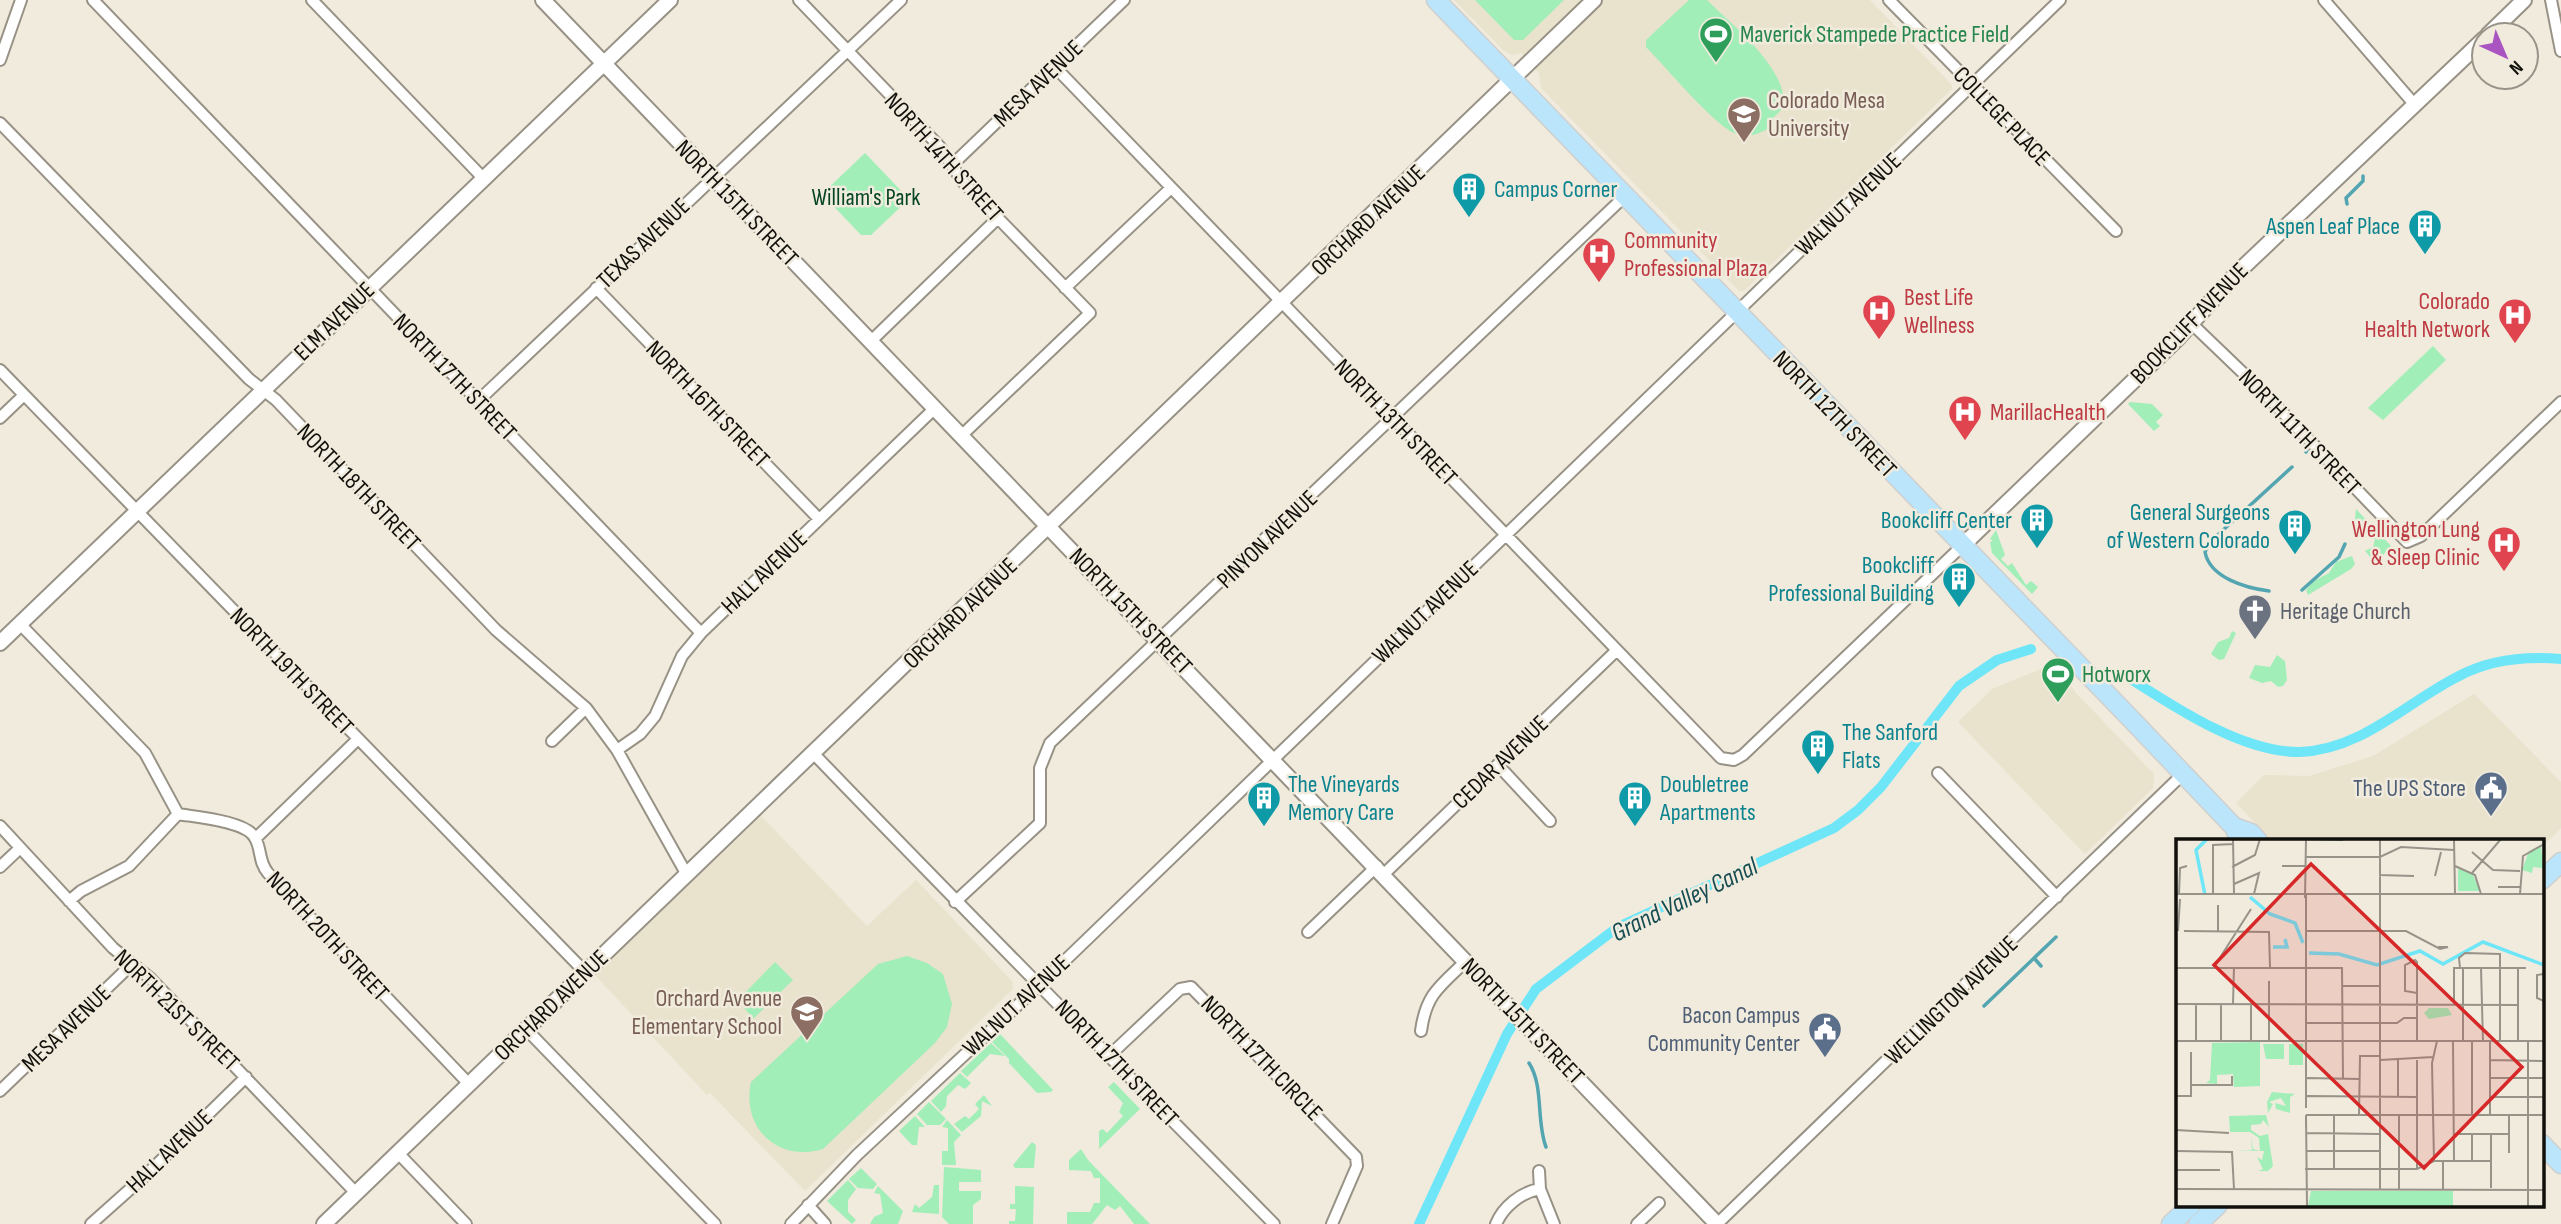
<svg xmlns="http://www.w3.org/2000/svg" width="2561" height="1224" font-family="'Sofia Sans Condensed',sans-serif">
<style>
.built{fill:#e9e2cc}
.green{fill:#a1eeb8}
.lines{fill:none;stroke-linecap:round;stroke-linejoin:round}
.stream{stroke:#53a6b1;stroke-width:3.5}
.canal{stroke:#6fe6f8;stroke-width:10}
.minor-casing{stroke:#979285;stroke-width:14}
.tertiary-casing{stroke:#979285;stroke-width:18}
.primary-casing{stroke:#cfcfce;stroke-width:21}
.minor{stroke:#fff;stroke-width:10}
.tertiary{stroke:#fff;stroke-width:14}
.primary{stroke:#bbe5fb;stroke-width:18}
.labels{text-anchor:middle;stroke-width:5;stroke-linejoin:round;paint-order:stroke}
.leisure-label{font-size:24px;fill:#27864d;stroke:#f0ebdd;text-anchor:start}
.street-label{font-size:24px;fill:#11100b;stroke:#f0ebdd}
.education-label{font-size:24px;fill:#785e54;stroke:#f0ebdd;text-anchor:start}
.culture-label{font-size:24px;fill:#0d838f;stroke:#f0ebdd;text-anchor:start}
.park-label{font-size:24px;fill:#064523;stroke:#f0ebdd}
.health-label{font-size:24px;fill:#be3a42;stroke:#f0ebdd;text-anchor:start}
.worship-label{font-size:24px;fill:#5b616d;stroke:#f0ebdd;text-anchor:start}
.service-label{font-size:24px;fill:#4e5e75;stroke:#f0ebdd;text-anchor:end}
.water-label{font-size:26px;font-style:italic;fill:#174c53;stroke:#f0ebdd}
.inset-river{fill:none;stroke:#6fe6f8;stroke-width:3.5}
.inset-road{fill:none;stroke:#979389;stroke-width:2}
.view{fill:#d62828;fill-opacity:0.15;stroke:#d62828;stroke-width:3.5}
.inset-edge{fill:none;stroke:#11100b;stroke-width:3.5}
</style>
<rect width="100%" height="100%" fill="#f0ebdd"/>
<path class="built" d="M1454,0H1870L1952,85V89L1744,291H1739L1541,88L1539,73L1521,53L1512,55L1504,51Z
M2052,659L2076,693L2154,774L2153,788L2085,854L1958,722L1992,689L2041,669Z
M2474,694L2561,782V828L2542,847V841H2272L2236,803L2264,775L2309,776L2373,756Z
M761,816L867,926L916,880L1013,982V989L805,1191L710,1093L707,1095L595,975Z"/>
<path class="green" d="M1475,0H1564L1523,40H1514Z
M1689,0H1707C1733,26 1790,70 1783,108L1770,121L1773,125C1762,133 1751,138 1737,134C1716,128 1665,66 1646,47V40Z
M865,153L909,199L871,235H861L822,194Z
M2433,346L2446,360L2383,420L2368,408Z
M2130,402L2152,404L2163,415L2156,422L2160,426L2154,431L2128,404Z
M2356,509L2391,546L2383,555L2372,559L2365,551L2373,547L2375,539L2355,519Z
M1996,530L2005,555L2001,559L2008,566L2012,563L2026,585L2031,581L2038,587L2032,594L1992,553L1990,542L1993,541L1990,539Z
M2352,556L2355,564L2351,569L2308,595L2306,590L2314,581L2329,573L2336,562Z
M2232,631L2236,633L2224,659L2219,660L2211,654L2218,642L2229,638Z
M2277,655L2285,661L2287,680L2283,686L2278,687L2271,681L2262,683L2249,678L2255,665L2270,667Z
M907,956L927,963L943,974L952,1004L947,1027L935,1043L823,1149C778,1163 741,1128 751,1082L878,964Z
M775,962L793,980L753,1019L738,1000Z
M1000,1034L1053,1090L1051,1092L1037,1093L1009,1063V1059L992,1042Z
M991,1043L1005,1056L990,1054L967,1077L961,1071Z
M960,1073L971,1083L965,1089L958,1085L947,1096L946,1106L941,1112L931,1101Z
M1114,1082L1140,1109L1099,1149V1131L1103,1129L1107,1133L1123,1116L1119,1112L1123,1103L1108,1087Z
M984,1095L992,1106L982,1101L981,1116L962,1132L954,1124L965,1116L969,1119L979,1109L975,1104Z
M929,1102L946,1119L940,1125H927L917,1114Z
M915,1116L925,1127H919L917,1145H912L899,1131Z
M947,1120L961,1135L954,1142L956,1165H942V1151H948V1128L942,1127Z
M1032,1142L1036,1145L1034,1168H1015L1013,1165Z
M1081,1149L1088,1160L1150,1224H1134L1120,1206L1115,1210L1107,1205L1092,1224H1067V1212H1090L1094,1203H1100V1178H1094L1091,1171L1069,1170V1160Z
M944,1167L981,1170V1182H959V1191H981V1199L973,1205V1224H949L942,1217Z
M861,1168L877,1184L873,1189L858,1188L849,1179Z
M848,1180L856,1189L848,1200V1212L856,1220L852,1224L827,1201Z
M934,1185H939V1214L912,1212L915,1204L919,1208L932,1197Z
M878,1186L903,1211L898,1224H870L874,1217L883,1213L880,1194L874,1193Z
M1015,1186L1034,1187L1033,1224H1009V1221H1015L1016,1209H1010V1204H1015Z"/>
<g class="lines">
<path class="stream" d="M2347,204L2346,198L2363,181V176
M2306,452L2307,450
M2302,590L2339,557L2345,544
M2269,591C2246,588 2210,578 2205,552L2210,542L2292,467
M2034,958L2041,966
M1984,1006L2056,937
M1529,1063C1544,1086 1536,1121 1546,1147
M2238,1206L2239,1205"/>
<path class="canal" d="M2126,676C2173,706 2242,753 2300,752C2361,750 2406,703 2457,677C2488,660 2526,656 2561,659
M1419,1224L1507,1034L1536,989L1618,927L1834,828L1858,810L1881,787L1959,686L1997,660L2031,649"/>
<g class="minor-casing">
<path id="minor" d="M93,0L701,633
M312,0L484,179
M799,0L940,147L963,182L1090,313L961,436
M1889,0L2116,231
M2324,0L2415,105
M2551,0L2561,51
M0,60L21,0
M1055,67L1721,758L1734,760L1743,755L1963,545
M0,123L249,379L276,400L496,630L586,708L617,750L687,875
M952,165L1124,0
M596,288L819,519
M1065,288L1171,188
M2192,324L2266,395L2407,542L2421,536L2561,402
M870,342L998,218
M0,370L585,972
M478,401L901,0
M0,418L24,395
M20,624L145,753L178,814C195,817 247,821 255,838C262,850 258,861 268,873L469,1084
M552,741L586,708
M617,750L640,734L655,716L682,656L701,633L934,409
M814,754C966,912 1120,1067 1274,1224
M1498,765L1550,821
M1938,773L2057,897
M0,826L113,948L151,979L356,1193
M256,838L358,739
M0,867L20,848
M1384,874L1616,651
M69,901L81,891L129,866L178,814
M955,902L1040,823V768L1050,743L1625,196
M1308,932L1377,866
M526,1029L715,1224
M1421,1031C1426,994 1440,986 1466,961
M1109,1056L1180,989L1191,987L1356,1157L1357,1166L1332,1224
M0,1091L132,964
M398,1153L466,1224
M1539,1171L1540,1189L1554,1224
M808,1205L825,1224
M91,1224L147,1174L246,1077
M791,1224L857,1155L1050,975L2060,0
M1496,1224C1503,1207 1521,1192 1540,1189
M1637,1224L1659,1203
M1717,1224L2183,774"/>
</g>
<g class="tertiary-casing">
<path id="tertiary" d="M543,0L1717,1224
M2488,35L2524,0
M1963,545L2178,338L2236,274L2484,39
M0,643L670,0
M324,1224L1594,0"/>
</g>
<g class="primary-casing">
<path id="primary" d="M1436,0L2132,720L2234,827L2240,841
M2234,827L2251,833L2258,841
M2542,880L2561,862
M2542,1144L2561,1164
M2171,1224L2191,1205
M2198,1224L2218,1205"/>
</g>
<use href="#minor" class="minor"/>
<use href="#tertiary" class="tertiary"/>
<use href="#primary" class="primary"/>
</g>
<defs>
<g id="stadium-pin" transform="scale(1.75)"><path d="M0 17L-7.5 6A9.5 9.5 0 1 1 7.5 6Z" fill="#2e9e5b" stroke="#f0ebdd"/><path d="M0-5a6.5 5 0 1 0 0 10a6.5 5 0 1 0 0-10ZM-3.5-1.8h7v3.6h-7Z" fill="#fff"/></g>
<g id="university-pin" transform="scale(1.75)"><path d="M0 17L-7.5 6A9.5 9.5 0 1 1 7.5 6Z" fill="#8d6e63" stroke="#f0ebdd"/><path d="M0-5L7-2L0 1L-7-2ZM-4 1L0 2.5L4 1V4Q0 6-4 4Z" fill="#fff"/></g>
<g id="building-pin" transform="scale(1.75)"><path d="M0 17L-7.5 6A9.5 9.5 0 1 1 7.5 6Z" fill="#0f9aa8" stroke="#f0ebdd"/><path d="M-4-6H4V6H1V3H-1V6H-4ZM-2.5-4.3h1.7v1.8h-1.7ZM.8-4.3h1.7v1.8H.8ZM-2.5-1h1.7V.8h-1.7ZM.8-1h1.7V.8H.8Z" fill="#fff"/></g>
<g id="hospital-pin" transform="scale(1.75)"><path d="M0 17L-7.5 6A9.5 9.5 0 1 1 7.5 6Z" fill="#e0444e" stroke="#f0ebdd"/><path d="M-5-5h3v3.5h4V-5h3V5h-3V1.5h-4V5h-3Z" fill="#fff"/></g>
<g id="church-pin" transform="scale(1.75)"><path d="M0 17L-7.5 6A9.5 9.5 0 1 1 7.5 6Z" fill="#6b7280" stroke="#f0ebdd"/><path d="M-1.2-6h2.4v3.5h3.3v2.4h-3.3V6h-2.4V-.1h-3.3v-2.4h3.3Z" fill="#fff"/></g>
<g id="civic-pin" transform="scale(1.75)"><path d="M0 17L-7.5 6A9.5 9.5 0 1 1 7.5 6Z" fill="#5c6f8a" stroke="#f0ebdd"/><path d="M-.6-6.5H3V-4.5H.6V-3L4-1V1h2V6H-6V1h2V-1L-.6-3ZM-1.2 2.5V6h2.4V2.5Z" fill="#fff"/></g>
<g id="school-pin" transform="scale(1.75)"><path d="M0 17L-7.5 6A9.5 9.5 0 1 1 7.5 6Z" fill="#8d6e63" stroke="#f0ebdd"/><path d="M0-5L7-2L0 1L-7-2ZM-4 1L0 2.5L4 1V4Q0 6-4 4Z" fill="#fff"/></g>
</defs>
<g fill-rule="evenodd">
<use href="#stadium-pin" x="1716" y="34"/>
<use href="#university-pin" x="1744" y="114"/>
<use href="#building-pin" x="1469" y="189"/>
<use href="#building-pin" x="2425" y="226"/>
<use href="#hospital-pin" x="1599" y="254"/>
<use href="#hospital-pin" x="1879" y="311"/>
<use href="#hospital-pin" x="2515" y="315"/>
<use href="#hospital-pin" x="1965" y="412"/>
<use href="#building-pin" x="2037" y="520"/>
<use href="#building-pin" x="2295" y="526"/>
<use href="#hospital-pin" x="2504" y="543"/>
<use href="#building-pin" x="1959" y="579"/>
<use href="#church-pin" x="2255" y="611"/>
<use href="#stadium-pin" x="2058" y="674"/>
<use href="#building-pin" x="1818" y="746"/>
<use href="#civic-pin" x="2491" y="788"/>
<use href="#building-pin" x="1264" y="798"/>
<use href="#building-pin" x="1635" y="798"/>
<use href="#school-pin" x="807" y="1012"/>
<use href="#civic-pin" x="1825" y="1029"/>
</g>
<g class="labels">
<g class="leisure-label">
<text x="1740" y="42">Maverick Stampede Practice Field</text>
<text x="2082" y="682">Hotworx</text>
</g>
<g class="street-label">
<text transform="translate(1038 83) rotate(-44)" y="8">MESA AVENUE</text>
<text transform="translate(2002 116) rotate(46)" y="8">COLLEGE PLACE</text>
<text transform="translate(944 157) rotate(48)" y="8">NORTH 14TH STREET</text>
<text transform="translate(737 203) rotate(46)" y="8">NORTH 15TH STREET</text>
<text transform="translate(1848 204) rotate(-44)" y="8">WALNUT AVENUE</text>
<text transform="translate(1368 220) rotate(-44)" y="8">ORCHARD AVENUE</text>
<text transform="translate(643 243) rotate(-44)" y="8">TEXAS AVENUE</text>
<text transform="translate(334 321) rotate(-44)" y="8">ELM AVENUE</text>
<text transform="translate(2189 323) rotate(-46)" y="8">BOOKCLIFF AVENUE</text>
<text transform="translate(455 377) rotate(46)" y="8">NORTH 17TH STREET</text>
<text transform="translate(708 404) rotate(46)" y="8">NORTH 16TH STREET</text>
<text transform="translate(1835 414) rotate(46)" y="8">NORTH 12TH STREET</text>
<text transform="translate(1396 422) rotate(46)" y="8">NORTH 13TH STREET</text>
<text transform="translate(2300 432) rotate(46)" y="8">NORTH 11TH STREET</text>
<text transform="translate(359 487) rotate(46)" y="8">NORTH 18TH STREET</text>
<text transform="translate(1267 539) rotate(-44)" y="8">PINYON AVENUE</text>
<text transform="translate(764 572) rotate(-44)" y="8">HALL AVENUE</text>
<text transform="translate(1131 611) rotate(46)" y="8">NORTH 15TH STREET</text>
<text transform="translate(1425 612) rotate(-44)" y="8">WALNUT AVENUE</text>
<text transform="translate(960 613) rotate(-44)" y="8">ORCHARD AVENUE</text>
<text transform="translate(292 671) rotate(46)" y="8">NORTH 19TH STREET</text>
<text transform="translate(1500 762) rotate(-44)" y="8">CEDAR AVENUE</text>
<text transform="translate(328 936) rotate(47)" y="8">NORTH 20TH STREET</text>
<text transform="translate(1951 1000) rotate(-44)" y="8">WELLINGTON AVENUE</text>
<text transform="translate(551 1005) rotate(-44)" y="8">ORCHARD AVENUE</text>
<text transform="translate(1016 1005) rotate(-43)" y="8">WALNUT AVENUE</text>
<text transform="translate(177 1010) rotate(44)" y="8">NORTH 21ST STREET</text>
<text transform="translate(1523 1021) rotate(46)" y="8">NORTH 15TH STREET</text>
<text transform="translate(66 1028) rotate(-44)" y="8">MESA AVENUE</text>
<text transform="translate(1262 1058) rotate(46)" y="8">NORTH 17TH CIRCLE</text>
<text transform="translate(1117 1063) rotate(46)" y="8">NORTH 17TH STREET</text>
<text transform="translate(169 1151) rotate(-44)" y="8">HALL AVENUE</text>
</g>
<g class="education-label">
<text x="1768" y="108">Colorado Mesa<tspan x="1768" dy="28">University</tspan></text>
<text x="782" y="1006" text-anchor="end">Orchard Avenue<tspan x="782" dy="28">Elementary School</tspan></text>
</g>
<g class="culture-label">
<text x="1494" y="197">Campus Corner</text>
<text x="2400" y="234" text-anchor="end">Aspen Leaf Place</text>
<text x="2270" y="520" text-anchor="end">General Surgeons<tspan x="2270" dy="28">of Western Colorado</tspan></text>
<text x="2012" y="528" text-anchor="end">Bookcliff Center</text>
<text x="1934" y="573" text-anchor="end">Bookcliff<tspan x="1934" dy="28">Professional Building</tspan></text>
<text x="1842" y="740">The Sanford<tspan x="1842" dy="28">Flats</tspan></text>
<text x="1288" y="792">The Vineyards<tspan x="1288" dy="28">Memory Care</tspan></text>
<text x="1660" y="792">Doubletree<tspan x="1660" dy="28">Apartments</tspan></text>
</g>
<g class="park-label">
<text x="866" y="205">William's Park</text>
</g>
<g class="health-label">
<text x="1624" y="248">Community<tspan x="1624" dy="28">Professional Plaza</tspan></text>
<text x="1904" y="305">Best Life<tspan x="1904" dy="28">Wellness</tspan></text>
<text x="2490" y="309" text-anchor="end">Colorado<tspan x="2490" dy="28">Health Network</tspan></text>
<text x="1990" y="420">MarillacHealth</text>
<text x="2480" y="537" text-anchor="end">Wellington Lung<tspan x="2480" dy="28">&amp; Sleep Clinic</tspan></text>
</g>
<g class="worship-label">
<text x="2280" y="619">Heritage Church</text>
</g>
<g class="service-label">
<text x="2466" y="796">The UPS Store</text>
<text x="1800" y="1023">Bacon Campus<tspan x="1800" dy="28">Community Center</tspan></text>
</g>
<g class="water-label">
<text transform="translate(1684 899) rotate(-26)" y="9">Grand Valley Canal</text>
</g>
</g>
<g transform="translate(2176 839)">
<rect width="368" height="368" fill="#f0ebdd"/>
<path d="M365,6L367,29L357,28L356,34L346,31L353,12ZM282,29L297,36L304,52H282ZM253,169H272L276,176L253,180L248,174ZM84,203V247L58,248L57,235L41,236V245L30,244L34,241L36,204ZM87,205H108V220H90ZM113,205H127V226H113ZM96,253L119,255L114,258V274L100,270L99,264L110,267L105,259L93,263L97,265L92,274L91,263ZM90,276L93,288L87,281L85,285L75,286V291L84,297L92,295L97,327L92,332H82L87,330L81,318L86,321L88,312L58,311H76L75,298L77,310L84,312L83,299L74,293H54L53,277ZM135,352H277V367H132Z" fill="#a1eeb8"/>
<path class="inset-river" d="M29,56L20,11L31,0M74,58L94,75L119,84L127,104M97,108H111L109,100M133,114L163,115L201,126L244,112L267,125L307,103L368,126"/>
<path class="inset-road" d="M57,0L58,55M132,0L167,1M278,0L279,55M296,13L317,31L344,32M130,18H204L225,8L278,11M106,27H129M279,27L299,36L305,55M56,28L79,16L84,0M296,34L325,0M203,36L238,37M259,37L265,13M58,45L83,34L78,55M322,48H344M37,54V6L57,5M0,55H368M3,55L4,29L11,27M344,55L347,17L368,5M129,59L130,0M2,92L4,60M8,92L93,93L94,128M130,92H230L264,110L272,108H262M42,93V66M38,128L75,70M0,129H166L167,240M284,129L283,119L289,114L324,115V202M287,129V203M305,129L307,203M342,129V202M368,135L361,136V159L368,162M93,142V202M167,147H204M241,154L229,152V126L239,121L241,123V202M0,165L342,166M20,165V202M57,165L58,128M75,165V202M278,166V129H350M130,184H221L228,179H241M0,202H368M45,202V165M352,202V367M277,203L278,322M296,203V276M314,203V276M204,221L257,218M222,221V258M314,221L368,222M131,239L183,240M314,239H368M130,242V56M15,246H56V237M130,252V242V269M0,257H15V213M131,257L241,258M314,258H368M130,276H368M158,276V330M183,276L184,217H204M333,276V314M130,289V276L131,367M0,291L53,294M131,294L204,295M278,295H333M0,312L56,313L58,350M130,312H204M258,322L256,224L261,202M267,322V351M296,322V295M129,330H241L258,322H315M241,330V221M0,331H44M315,349V295M0,350L368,351M204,351V0M223,351V276"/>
<path class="view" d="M135,25L346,228L248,329L38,126Z"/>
<rect width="368" height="368" class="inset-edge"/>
</g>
<g transform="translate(2505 56) rotate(136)"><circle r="33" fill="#f0ebdd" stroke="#979389" stroke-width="2"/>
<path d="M0-5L12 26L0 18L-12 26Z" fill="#aa54c2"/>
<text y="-10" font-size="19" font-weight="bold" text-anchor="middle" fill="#11100b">N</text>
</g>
</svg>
